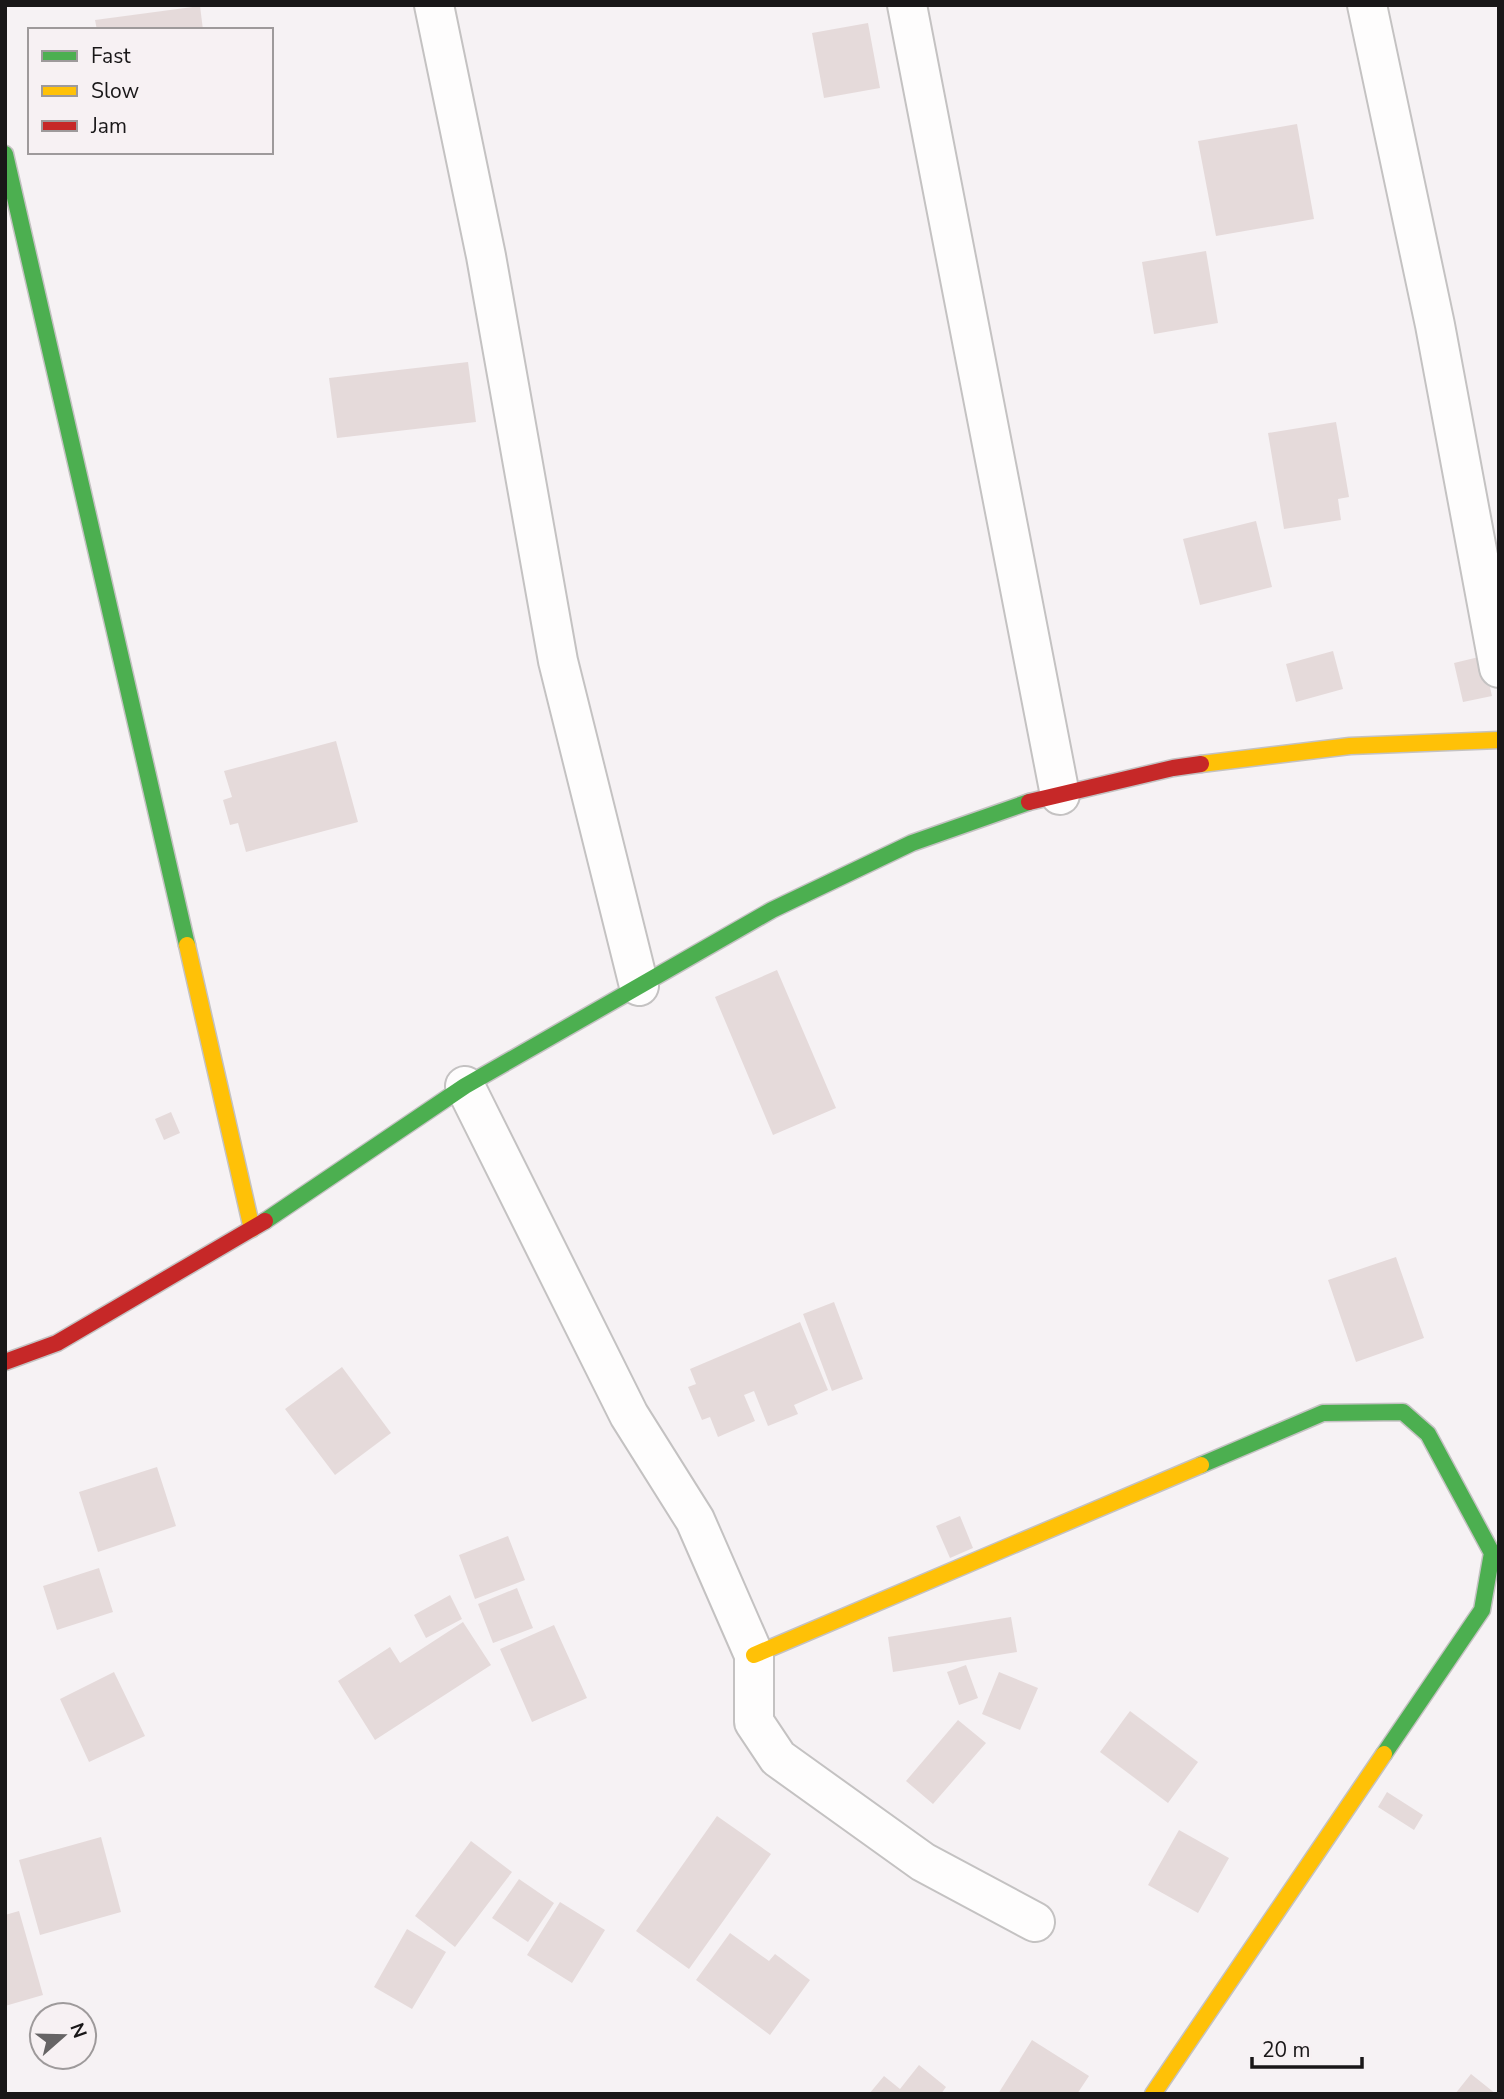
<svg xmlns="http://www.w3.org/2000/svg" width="1504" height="2099" font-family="'Nunito Sans',sans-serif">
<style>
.building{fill:#e5dada}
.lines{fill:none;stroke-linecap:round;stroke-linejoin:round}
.street-casing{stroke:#c4c2c2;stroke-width:42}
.fast-casing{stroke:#c4c2c2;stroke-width:19}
.slow-casing{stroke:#c4c2c2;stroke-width:19}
.jam-casing{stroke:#c4c2c2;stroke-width:19}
.street{stroke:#fefdfd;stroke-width:38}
.fast{stroke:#4caf50;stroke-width:16}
.slow{stroke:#ffc107;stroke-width:16}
.jam{stroke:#c62828;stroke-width:16}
</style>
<rect width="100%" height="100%" fill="#f6f2f4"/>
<path class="building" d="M200,6L203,30H97L95,20Z
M868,23L880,88L824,98L812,33Z
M1297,124L1314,219L1216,236L1198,141Z
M1206,251L1218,323L1154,334L1142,262Z
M468,362L476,422L337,438L329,378Z
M1336,422L1349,497L1338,499L1341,520L1284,529L1268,433Z
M1256,521L1272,587L1200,605L1183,539Z
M1333,651L1343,689L1296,702L1286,664Z
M1483,656L1492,696L1463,702L1454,663Z
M336,741L358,822L246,852L238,823L230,825L223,800L232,797L224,771Z
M777,970L836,1108L773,1135L715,997Z
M171,1112L180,1133L164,1140L155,1119Z
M1396,1257L1424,1338L1356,1362L1328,1280Z
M834,1302L863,1379L832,1391L803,1314Z
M800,1322L828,1390L794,1405L798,1414L768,1426L754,1391L744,1395L755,1421L718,1437L710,1417L702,1420L688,1387L696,1384L690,1369Z
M342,1367L391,1433L335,1475L285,1409Z
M157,1467L176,1526L98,1552L79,1492Z
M960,1516L973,1548L950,1558L936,1526Z
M508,1536L525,1580L475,1599L459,1555Z
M99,1568L113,1612L57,1630L43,1586Z
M517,1588L533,1628L493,1643L478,1604Z
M450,1595L462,1619L426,1638L414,1615Z
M1011,1617L1017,1652L893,1672L888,1637Z
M463,1622L491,1665L375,1740L338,1681L390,1647L400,1663Z
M554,1625L587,1698L532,1722L500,1649Z
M966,1665L978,1698L959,1705L947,1672Z
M114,1672L145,1736L89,1762L60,1699Z
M999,1672L1038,1688L1020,1730L982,1714Z
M1130,1711L1198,1762L1168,1803L1100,1752Z
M958,1720L986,1743L933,1804L906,1781Z
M1387,1792L1423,1815L1414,1830L1378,1807Z
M717,1816L771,1854L689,1969L636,1931Z
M1179,1830L1229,1858L1198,1913L1148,1885Z
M101,1837L121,1912L40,1935L19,1860Z
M471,1841L512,1872L455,1947L415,1916Z
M519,1879L554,1903L528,1942L492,1918Z
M560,1902L605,1930L572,1983L527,1955Z
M19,1911L43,1995L5,2006V1915Z
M407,1929L446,1952L412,2009L374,1987Z
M730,1933L769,1961L775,1954L810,1980L770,2035L696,1980Z
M1032,2040L1089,2076L1077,2094H998Z
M919,2065L946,2087L941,2094H869L884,2076L900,2089Z
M1471,2074L1496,2094H1455Z"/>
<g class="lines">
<g class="street-casing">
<path id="street" d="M434,5L486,256L558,661L639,986
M907,5L1060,795
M1367,5L1435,325L1499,668
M465,1086L629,1415L695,1520L754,1655V1722L778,1758L923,1862L1035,1922"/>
</g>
<g class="fast-casing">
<path id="fast" d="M5,154L187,945
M265,1221L465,1086L772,910L912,843L1029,802
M1201,1465L1323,1413L1403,1412L1428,1434L1492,1553L1482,1610L1384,1754"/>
</g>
<g class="slow-casing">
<path id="slow" d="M1201,764L1350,746L1499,740
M187,945L252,1229
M754,1655L1201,1465
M1153,2094L1384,1754"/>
</g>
<g class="jam-casing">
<path id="jam" d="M1029,802L1173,768L1201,764
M5,1362L57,1343L265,1221"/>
</g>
<use href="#street" class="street"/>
<use href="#fast" class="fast"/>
<use href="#slow" class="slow"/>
<use href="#jam" class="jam"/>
</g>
<rect width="1504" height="2099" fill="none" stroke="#191718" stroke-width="14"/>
<rect x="28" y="28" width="245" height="126" fill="#f7f1f3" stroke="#9e9a9b" stroke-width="2"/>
<rect x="42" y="51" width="35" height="10" fill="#4caf50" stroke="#9e9a9b" stroke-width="2"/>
<text x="91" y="63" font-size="21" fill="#191718">Fast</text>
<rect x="42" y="86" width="35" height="10" fill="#ffc107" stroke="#9e9a9b" stroke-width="2"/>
<text x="91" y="98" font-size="21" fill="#191718">Slow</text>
<rect x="42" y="121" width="35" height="10" fill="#c62828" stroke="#9e9a9b" stroke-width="2"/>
<text x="91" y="133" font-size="21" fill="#191718">Jam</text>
<g transform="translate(63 2036) rotate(70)"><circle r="33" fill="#f7f1f3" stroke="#9e9a9b" stroke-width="2"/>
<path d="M0-5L12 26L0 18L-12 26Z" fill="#666465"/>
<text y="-10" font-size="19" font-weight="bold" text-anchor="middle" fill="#191718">N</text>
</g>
<path d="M1252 2057v10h110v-10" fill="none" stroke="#191718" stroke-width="3.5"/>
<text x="1262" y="2057" font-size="21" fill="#191718" stroke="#f7f1f3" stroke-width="5" paint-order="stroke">20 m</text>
</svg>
